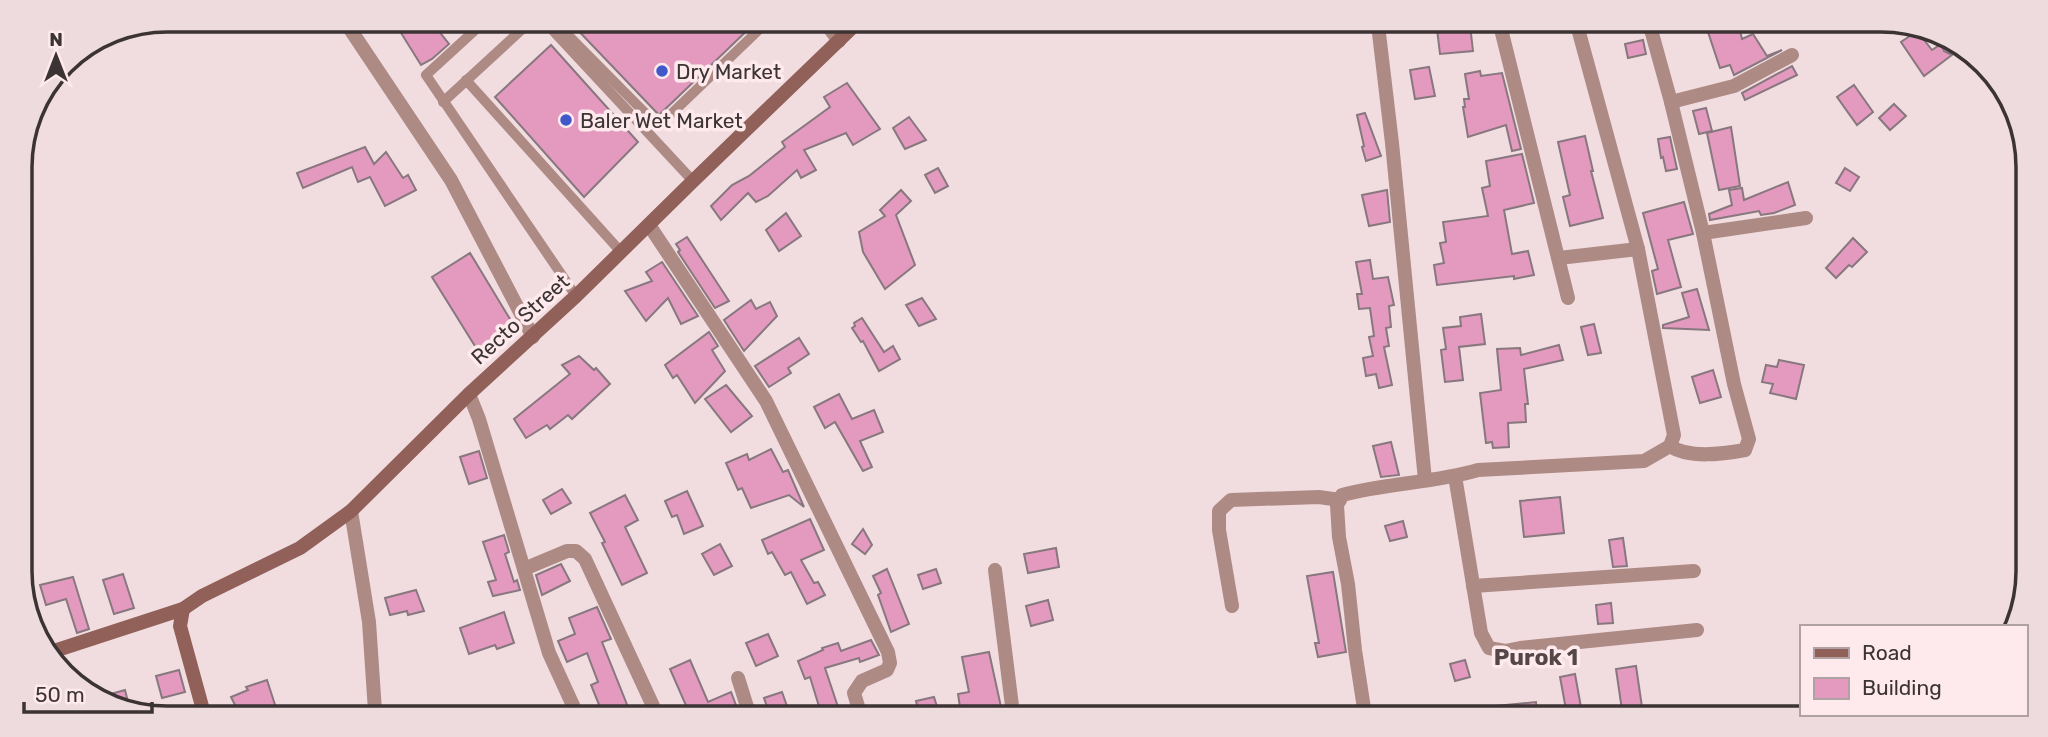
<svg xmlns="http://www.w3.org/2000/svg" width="2048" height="737" viewBox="0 0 2048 737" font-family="Rubik,sans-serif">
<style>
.building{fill:#e49abe;stroke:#87777e;stroke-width:2}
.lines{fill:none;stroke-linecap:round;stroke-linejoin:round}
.lane{stroke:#ae8a85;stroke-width:10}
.street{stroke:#ae8a85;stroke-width:14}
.secondary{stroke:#916058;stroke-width:14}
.poi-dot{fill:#4158cb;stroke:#feeaed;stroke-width:2.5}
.labels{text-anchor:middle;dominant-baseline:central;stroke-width:7;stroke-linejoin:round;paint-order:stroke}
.poi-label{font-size:21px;fill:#3b3334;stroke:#feeaed;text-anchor:start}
.street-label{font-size:21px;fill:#3b3334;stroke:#feeaed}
.neighbourhood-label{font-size:23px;font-weight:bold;fill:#554648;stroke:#feeaed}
.rim{fill:none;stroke:#3b3334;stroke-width:3.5}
</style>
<rect width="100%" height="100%" fill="#f1dde0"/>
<g class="building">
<polygon points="393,20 430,20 449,44 432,59 421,65"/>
<polygon points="569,21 756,22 659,115"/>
<polygon points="1470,25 1473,51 1440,54 1437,29"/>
<polygon points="1706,26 1739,26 1742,39 1753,34 1767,56 1782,50 1734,75 1730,65 1720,68"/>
<polygon points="1917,31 1932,50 1941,44 1944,51 1952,55 1924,76 1901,42"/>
<polygon points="1643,40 1646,54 1628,58 1625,44"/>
<polygon points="551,45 638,142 584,197 495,97"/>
<polygon points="1792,66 1797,75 1745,100 1742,93"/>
<polygon points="1429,67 1435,96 1415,99 1410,70"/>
<polygon points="1480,71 1481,76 1502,73 1521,149 1512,151 1506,125 1468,137 1463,107 1465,107 1464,99 1469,99 1465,74"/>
<polygon points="847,83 880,129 853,145 846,133 804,150 816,170 801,178 797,170 768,196 756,202 748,193 721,220 711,206 732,185 749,176 785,147 782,142 830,107 824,97"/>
<polygon points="1854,85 1873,112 1857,125 1837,97"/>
<polygon points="1894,104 1906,116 1890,130 1879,118"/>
<polygon points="1706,108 1712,131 1699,134 1693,111"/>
<polygon points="1365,113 1381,156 1366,161 1362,147 1364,146 1357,115"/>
<polygon points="909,117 926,140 905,149 893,128"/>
<polygon points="1731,127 1740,186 1719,190 1707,133"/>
<polygon points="1585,136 1593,171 1591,171 1603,218 1570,226 1563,197 1570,195 1558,142"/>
<polygon points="1670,137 1677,169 1666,171 1663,157 1661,158 1658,139"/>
<polygon points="365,147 374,164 386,152 403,178 408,175 416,190 385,206 370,177 358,182 352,167 303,188 297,173"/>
<polygon points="1522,154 1534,203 1504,210 1512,254 1528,251 1534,275 1514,279 1514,276 1437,285 1434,265 1444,263 1440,243 1446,242 1443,222 1488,216 1482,188 1490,186 1486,161"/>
<polygon points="938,168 948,186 935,193 925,175"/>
<polygon points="1845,168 1859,177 1850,191 1836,183"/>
<polygon points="1788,182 1795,205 1774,213 1761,215 1759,211 1710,220 1709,214 1732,205 1729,190 1742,188 1744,200"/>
<polygon points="901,190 911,201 896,215 915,265 885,289 863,252 859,232 885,216 880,210"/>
<polygon points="1387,190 1390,222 1369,226 1362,195"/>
<polygon points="1684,202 1693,234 1668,240 1681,287 1657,294 1652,271 1658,269 1643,213"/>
<polygon points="786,213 801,236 779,251 766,230"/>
<polygon points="687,237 729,301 715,308 678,252 680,250 676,244"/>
<polygon points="1853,238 1867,252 1852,267 1849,265 1836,278 1826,268"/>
<polygon points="470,253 516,329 483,359 432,277"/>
<polygon points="1370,260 1373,279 1388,277 1394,305 1389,306 1391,327 1386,328 1389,346 1384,347 1392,385 1379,388 1376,374 1366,376 1363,358 1373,356 1369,337 1374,336 1370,308 1359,309 1357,294 1362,294 1356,262"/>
<polygon points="662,262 698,316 681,324 668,298 646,321 625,291 652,281 646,272"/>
<polygon points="1697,289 1709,330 1663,328 1663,325 1689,317 1682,293"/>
<polygon points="922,298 936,319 919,326 906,305"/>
<polygon points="751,300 756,309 770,302 777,316 744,351 724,320"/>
<polygon points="1481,314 1485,344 1459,347 1463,380 1445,382 1441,350 1446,349 1443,328 1461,326 1460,317"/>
<polygon points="862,318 884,352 893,346 900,359 879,371 863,341 861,342 852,328 855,326 854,323"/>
<polygon points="1594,324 1601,353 1588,355 1581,327"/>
<polygon points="709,332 718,346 712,350 725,371 695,403 677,375 673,378 665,365"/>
<polygon points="799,338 809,354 788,368 791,373 769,387 755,366"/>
<polygon points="1559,345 1563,360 1524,369 1528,404 1525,404 1526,422 1508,423 1509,447 1493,448 1492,442 1486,443 1480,393 1501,390 1497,349 1520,348 1521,355"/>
<polygon points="579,356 594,370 596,368 610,384 572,419 568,415 550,429 547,425 526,438 514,419 570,374 562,365"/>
<polygon points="1779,360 1804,365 1796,399 1770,393 1773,384 1762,382 1766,365 1777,367"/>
<polygon points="1713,370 1721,397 1700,403 1692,377"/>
<polygon points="726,385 752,416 731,432 705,399"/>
<polygon points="839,394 852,419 874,410 883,432 860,441 872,467 863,471 835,422 825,428 814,407"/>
<polygon points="1391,442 1399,475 1381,477 1373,446"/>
<polygon points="771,449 783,472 788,470 804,507 789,495 751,508 742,488 738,490 726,463 747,454 749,460"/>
<polygon points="479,451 487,478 469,484 460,457"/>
<polygon points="562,489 571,503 551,514 543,500"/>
<polygon points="687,491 703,526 684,534 677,515 672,517 665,501"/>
<polygon points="625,495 638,520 625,527 647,573 622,585 602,543 605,542 590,513"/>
<polygon points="1560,497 1564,533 1524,537 1520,501"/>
<polygon points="810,519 824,550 801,560 814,583 818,582 825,595 807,604 791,572 785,575 772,552 768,554 762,540"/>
<polygon points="1403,521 1407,537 1390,541 1385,526"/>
<polygon points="863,529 872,545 865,554 852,544"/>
<polygon points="504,535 509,552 505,554 514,582 517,580 520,590 493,596 488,582 496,580 483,542"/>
<polygon points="1623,538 1627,566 1613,567 1609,540"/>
<polygon points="720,544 732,566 714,575 702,554"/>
<polygon points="1056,548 1059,567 1028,573 1024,554"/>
<polygon points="561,564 570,581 542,595 536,575"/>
<polygon points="887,569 909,624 891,632 878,595 881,593 873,576"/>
<polygon points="936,569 941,583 923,589 918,575"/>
<polygon points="1333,572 1346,652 1318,657 1315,643 1319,643 1307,576"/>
<polygon points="123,574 134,608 114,614 103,580"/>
<polygon points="73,577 89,629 77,633 66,599 46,605 40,585"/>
<polygon points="416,590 424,611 408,615 407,611 390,615 385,598"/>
<polygon points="1048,600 1053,620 1031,626 1026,606"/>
<polygon points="1611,603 1613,623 1598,624 1596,605"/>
<polygon points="597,607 611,639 602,642 630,712 602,712 591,685 598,682 587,653 567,662 558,641 575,634 569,618"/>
<polygon points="504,612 514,643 497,649 495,645 469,654 460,628"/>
<polygon points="768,634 778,656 756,666 746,643"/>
<polygon points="871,640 879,655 860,662 859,658 825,668 840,713 821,713 810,677 805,679 798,661 823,650 822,648 838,643 841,651"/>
<polygon points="989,652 1001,707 977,712 977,714 961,714 958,694 969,692 962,657"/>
<polygon points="690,660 708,702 731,692 739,713 683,712 688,710 670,669"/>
<polygon points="1465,660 1470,677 1455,681 1450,664"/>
<polygon points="1636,666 1642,707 1622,710 1616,669"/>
<polygon points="179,670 185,692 162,698 156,676"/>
<polygon points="1575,674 1582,713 1567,715 1560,677"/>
<polygon points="267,680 277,711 238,711 231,697 248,690 246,687"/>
<polygon points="125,690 130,710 119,710 100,697"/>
<polygon points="782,692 788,709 769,713 764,698"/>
<polygon points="934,697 939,713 919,713 916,701"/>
<polygon points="1536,702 1537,716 1496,716 1496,706"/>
</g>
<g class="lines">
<g class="lane">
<polyline points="485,21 426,75 576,296"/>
<polyline points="544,21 693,181"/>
<polyline points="562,21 559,25 563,30 655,123 662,123 668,117 767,22"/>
<polyline points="466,80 622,253"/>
<polyline points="443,102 531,21"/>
</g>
<g class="street">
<polyline points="344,20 451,180 533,337"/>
<polyline points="825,22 839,41"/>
<polyline points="1378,25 1392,143 1425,480"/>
<polyline points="1500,25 1568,298"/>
<path d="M1650,26L1671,102L1703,233L1734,384L1749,439L1745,450C1723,454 1689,459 1670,446"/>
<polyline points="1950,41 1951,44"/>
<polyline points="1671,102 1734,86 1792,55"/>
<polyline points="649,225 766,401 888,652 890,663 887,670 862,681 854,693 860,713"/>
<polyline points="1703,233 1806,218"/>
<polyline points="1559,258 1638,249"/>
<polyline points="469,394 479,419 549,653 576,712"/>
<polyline points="1455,476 1481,633 1489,648 1505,651 1520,648 1697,630"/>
<polyline points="351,511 369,622 375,711"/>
<polyline points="524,569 567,551 576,551 585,559 653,706"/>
<polyline points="995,570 1013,714"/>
<polyline points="22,584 39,634"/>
<polyline points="1473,586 1694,571"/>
<polyline points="1232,606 1219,530 1219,511 1231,500 1319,497 1340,500"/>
<polyline points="738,678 749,713"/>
<path d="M1365,715L1355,650L1348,584L1339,537L1337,505L1342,495C1387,483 1434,483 1478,470L1644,461L1670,446L1674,435L1638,249L1577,25"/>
</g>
<g class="secondary">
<polyline points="183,609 180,626 203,710"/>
<polyline points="48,653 183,609 202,596 300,548 351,511 469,394 576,296 693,181 858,22"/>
</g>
</g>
<g class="poi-dot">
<circle cx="662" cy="71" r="7"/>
<circle cx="566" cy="120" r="7"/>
</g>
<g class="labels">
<g class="poi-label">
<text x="676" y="71">Dry Market</text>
<text x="580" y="120">Baler Wet Market</text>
</g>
<g class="street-label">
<text transform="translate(520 319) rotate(-42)">Recto Street</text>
</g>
<g class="neighbourhood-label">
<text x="1536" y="657">Purok 1</text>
</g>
</g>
<path d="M0 0H2048V737H0ZM167 32H1881A135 135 0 0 1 2016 167V571A135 135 0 0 1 1881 706H167A135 135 0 0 1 32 571V167A135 135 0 0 1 167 32Z" fill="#eedbde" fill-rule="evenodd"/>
<path class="rim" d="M167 32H1881A135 135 0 0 1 2016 167V571A135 135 0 0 1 1881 706H167A135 135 0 0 1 32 571V167A135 135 0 0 1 167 32Z"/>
<rect x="1800" y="625" width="228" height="91" fill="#feeaed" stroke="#b0a1a3" stroke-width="2"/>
<rect x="1814" y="648" width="35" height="10" fill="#916058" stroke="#b0a1a3" stroke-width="2"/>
<text x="1862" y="660" font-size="21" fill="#3b3334">Road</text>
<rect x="1814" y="678" width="35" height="21" fill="#e49abe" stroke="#b0a1a3" stroke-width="2"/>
<text x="1862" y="695" font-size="21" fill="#3b3334">Building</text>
<g transform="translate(56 56)" stroke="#feeaed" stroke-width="5" paint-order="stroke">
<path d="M0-5L12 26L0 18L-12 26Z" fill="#3b3334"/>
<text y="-10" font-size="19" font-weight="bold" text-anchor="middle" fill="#3b3334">N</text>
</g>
<path d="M24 702v10h128v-10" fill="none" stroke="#3b3334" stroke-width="3.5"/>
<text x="35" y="702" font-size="21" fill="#3b3334" stroke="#feeaed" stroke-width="5" paint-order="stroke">50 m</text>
</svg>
